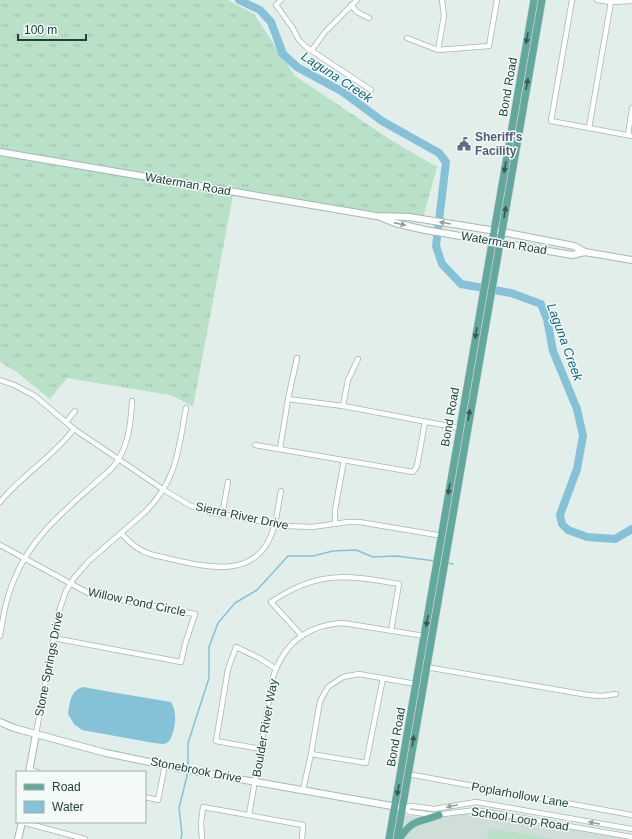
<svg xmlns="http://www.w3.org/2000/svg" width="632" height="839" viewBox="0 0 632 839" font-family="Helvetica,sans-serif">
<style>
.built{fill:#d0ded9}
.grass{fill:url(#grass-tufts)}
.pitch{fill:#b9e1c8}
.water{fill:#85c2d8}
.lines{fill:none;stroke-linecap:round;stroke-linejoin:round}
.stream{stroke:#85c2d8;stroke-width:1.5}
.river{stroke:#85c2d8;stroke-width:8}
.street-casing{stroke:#a4b7b2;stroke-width:6}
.secondary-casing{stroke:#9fbbb4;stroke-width:8}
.primary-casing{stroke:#c1cac8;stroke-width:8}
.street{stroke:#fff;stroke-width:4.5}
.secondary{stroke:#fff;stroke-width:6}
.primary{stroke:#63a89d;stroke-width:7}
.oneway{fill:#315b54}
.oneway2{fill:#90a09e}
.labels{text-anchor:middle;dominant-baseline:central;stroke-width:3;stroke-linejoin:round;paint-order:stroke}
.street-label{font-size:12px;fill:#20413c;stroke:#f3faf7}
.service-label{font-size:12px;font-weight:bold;fill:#4e5e75;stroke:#f3faf7;text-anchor:start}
.water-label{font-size:13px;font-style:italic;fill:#146583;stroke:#f3faf7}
</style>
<defs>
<pattern id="grass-tufts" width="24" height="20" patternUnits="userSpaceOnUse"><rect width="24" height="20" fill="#b9e1c8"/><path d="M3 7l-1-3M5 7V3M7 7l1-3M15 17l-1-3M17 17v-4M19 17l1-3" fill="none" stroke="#9fc2ad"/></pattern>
</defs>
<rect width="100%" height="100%" fill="#e2eeea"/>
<polygon class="built" points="469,811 630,839 398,839 402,815 431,818"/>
<polygon class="grass" points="0,0 228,0 254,14 295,76 391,140 437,167 423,218 360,213 233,195 193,407 189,404 170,395 67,378 50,399 18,373 0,362"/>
<polygon class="pitch" points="489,828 555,839 487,839"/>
<path class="water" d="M83,687L105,691L171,702C173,706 175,710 175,715C176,722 173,739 167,743C163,745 158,743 154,743L82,730L74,724L68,714C70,702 70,691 83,687Z"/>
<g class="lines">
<g class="stream">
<polyline points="447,563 453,564"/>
<polyline points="188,768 188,743 209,678 209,647 218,623 235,603 257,590 288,556 313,556 333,551 356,550 373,557 396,556 435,561"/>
<polyline points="181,839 182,834 179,808 188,772"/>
</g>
<polyline class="river" points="239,0 260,10 271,22 283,54 297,67 343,92 382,121 439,153 446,162 436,246 442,264 461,284 511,293 541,304 547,319 553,351 577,409 583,436 577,469 560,515 562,524 568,530 587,537 615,539 632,529"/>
<g class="street-casing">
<g id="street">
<polyline points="281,0 276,5 292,27 299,40 306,47 371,90"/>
<polyline points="572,0 551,121 632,136"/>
<polyline points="597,0 611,2 632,1"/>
<polyline points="351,5 357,12 369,18"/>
<polyline points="407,38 438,50 489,46 497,0"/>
<polyline points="312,50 325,32 357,0"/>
<polyline points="438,50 444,16 442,0"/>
<polyline points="589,128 611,2"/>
<polyline points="628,135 632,108"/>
<polyline points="0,380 14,385 35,396 74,429 164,490 191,506 209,512 288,526 312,527 348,522 359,522 443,536"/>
<polyline points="288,399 343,406 459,428"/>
<polyline points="343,406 348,380 358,359"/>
<polyline points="66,422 75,411"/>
<polyline points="255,445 413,472 417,466 425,422"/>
<polyline points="280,449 288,399 297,358"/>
<path d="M0,502C22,475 53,457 74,429"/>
<polyline points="222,515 228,482"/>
<polyline points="335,524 335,510 344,460"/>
<path d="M121,533C130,544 139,551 153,555C193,563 253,586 272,533C277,520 278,505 281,491"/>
<polyline points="0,545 90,594 195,614 185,644 181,662 53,638"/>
<path d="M0,636C3,617 6,598 14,580C32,533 75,502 111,469C128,452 131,423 132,401"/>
<path d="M302,636L271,602C318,570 347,575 399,584L391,631"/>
<polyline points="426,667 588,695 602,696 616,694"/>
<path d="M36,734L58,614L66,591L74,578L89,561L144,513C177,481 178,451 186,408"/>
<polyline points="261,749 216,741 228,669 236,647 259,658 276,669"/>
<polyline points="311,754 366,763 383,678"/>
<polyline points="30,770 37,772"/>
<polyline points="408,774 632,815"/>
<polyline points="303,790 311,754 320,701 328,687 343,677 359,674 416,684"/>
<polyline points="145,797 158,800 165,765"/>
<polyline points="403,808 410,812 435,815 476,810 632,837"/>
<polyline points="403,808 411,806 434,809 476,802 632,829"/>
<path d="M249,815L273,677C284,643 308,625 343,623L424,636"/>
<polyline points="22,822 85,839"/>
<polyline points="202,839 201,823 203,807 303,825 302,839"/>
</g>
</g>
<g class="secondary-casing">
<g id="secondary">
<polyline points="0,152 376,216 409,217 502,232 574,246 585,252"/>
<polyline points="380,217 395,223 425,230 572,255 585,252 632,260"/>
<polyline points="0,722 14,728 106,753 183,769 403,808"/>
<polyline points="29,772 36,734"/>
<polyline points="18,839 22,822"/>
</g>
</g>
<g class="primary-casing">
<g id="primary">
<polyline points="389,839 534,0"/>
<polyline points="397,839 542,0"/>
<path d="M399,839C414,818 418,823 439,815"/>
</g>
</g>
<use href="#street" class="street"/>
<use href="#secondary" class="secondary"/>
<use href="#primary" class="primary"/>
</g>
<defs><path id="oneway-solid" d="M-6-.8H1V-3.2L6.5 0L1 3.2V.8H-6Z"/></defs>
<g class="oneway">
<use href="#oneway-solid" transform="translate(527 38) rotate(100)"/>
<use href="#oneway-solid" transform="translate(527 84) rotate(-80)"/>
<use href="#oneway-solid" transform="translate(505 167) rotate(100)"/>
<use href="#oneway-solid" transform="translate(505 212) rotate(-80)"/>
<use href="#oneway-solid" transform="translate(476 333) rotate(100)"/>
<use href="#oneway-solid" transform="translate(469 415) rotate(-80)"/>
<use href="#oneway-solid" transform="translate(449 489) rotate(99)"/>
<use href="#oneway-solid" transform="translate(427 621) rotate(100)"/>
<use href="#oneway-solid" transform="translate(413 741) rotate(-81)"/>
<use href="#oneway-solid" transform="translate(398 790) rotate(100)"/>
</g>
<g class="oneway2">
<use href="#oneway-solid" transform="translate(445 223) rotate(-170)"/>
<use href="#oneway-solid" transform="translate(400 224) rotate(13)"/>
<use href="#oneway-solid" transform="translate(452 806) rotate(168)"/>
<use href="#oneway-solid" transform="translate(594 823) rotate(-170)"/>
</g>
<defs>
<g id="civic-bare" transform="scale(1.08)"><path d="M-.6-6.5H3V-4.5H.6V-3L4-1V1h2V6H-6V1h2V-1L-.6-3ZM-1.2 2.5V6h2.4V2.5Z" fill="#5c6f8a" stroke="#f3faf7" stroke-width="2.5" paint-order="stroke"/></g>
</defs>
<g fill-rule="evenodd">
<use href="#civic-bare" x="464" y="144"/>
</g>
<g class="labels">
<g class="street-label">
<text transform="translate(508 87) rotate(-80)">Bond Road</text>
<text transform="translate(188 184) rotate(10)">Waterman Road</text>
<text transform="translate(504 243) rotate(10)">Waterman Road</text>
<text transform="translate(450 417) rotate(-80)">Bond Road</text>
<text transform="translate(242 516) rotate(12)">Sierra River Drive</text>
<text transform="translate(137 602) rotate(12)">Willow Pond Circle</text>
<text transform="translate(49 664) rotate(-79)">Stone Springs Drive</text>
<text transform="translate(265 728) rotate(-80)">Boulder River Way</text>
<text transform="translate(396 737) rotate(-80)">Bond Road</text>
<text transform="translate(196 770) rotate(11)">Stonebrook Drive</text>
<text transform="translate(520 795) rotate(10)">Poplarhollow Lane</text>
<text transform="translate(520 819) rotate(9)">School Loop Road</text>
</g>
<g class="service-label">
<text x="475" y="137">Sheriff's<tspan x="475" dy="14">Facility</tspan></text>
</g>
<g class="water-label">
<text transform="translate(337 77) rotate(33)">Laguna Creek</text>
<text transform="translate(565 342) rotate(70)">Laguna Creek</text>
</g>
</g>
<rect x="16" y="771" width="130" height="52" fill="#f3faf7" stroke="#9fb0ac"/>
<rect x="24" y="784" width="20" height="6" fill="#63a89d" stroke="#9fb0ac"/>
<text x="52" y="791" font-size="12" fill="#20413c">Road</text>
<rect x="24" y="801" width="20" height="12" fill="#85c2d8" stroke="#9fb0ac"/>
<text x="52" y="811" font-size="12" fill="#20413c">Water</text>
<path d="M18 34v6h68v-6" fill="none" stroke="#20413c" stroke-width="2"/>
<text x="24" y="34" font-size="12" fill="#20413c" stroke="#f3faf7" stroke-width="3" paint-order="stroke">100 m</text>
</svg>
